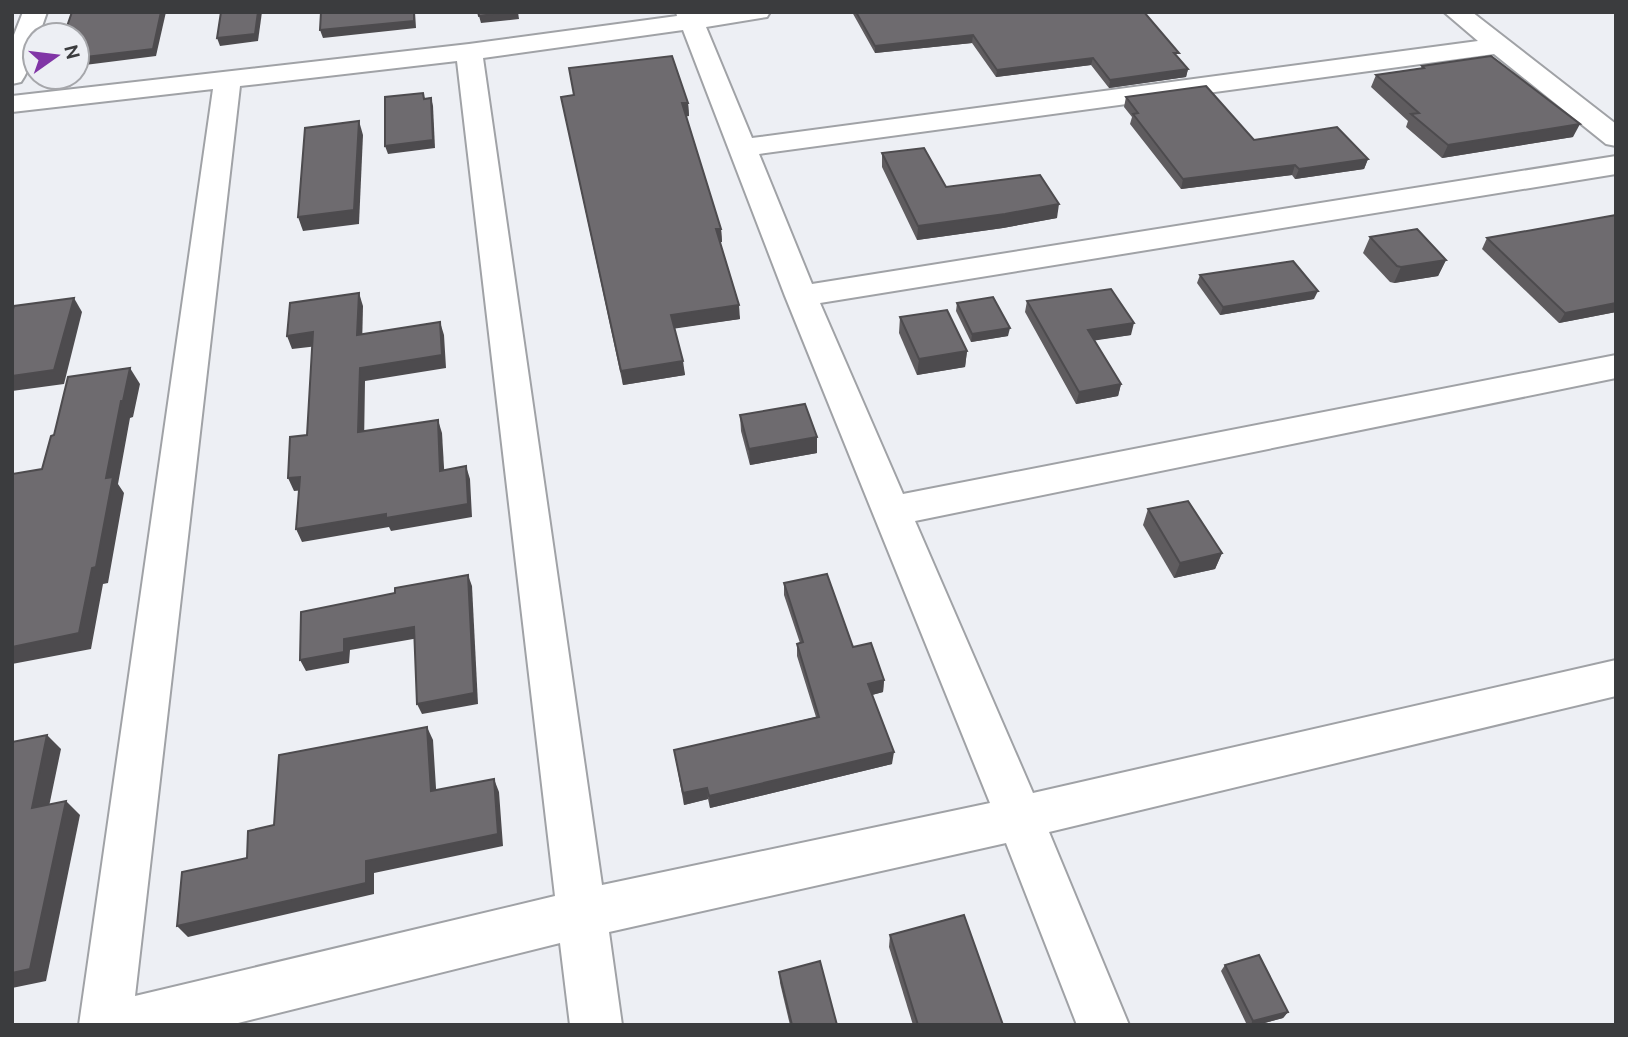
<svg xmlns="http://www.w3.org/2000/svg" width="1628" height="1037" viewBox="0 0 1628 1037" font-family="Ubuntu,sans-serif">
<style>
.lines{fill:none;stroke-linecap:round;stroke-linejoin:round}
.street-casing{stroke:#a0a2a6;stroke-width:4}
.street{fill:#fff;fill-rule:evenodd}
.wall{fill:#5f5c5f}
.shaded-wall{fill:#4d4b4e}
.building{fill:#6e6b6f;stroke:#4d4b4e;stroke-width:2}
</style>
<rect width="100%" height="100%" fill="#edeff4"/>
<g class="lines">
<g class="street-casing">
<g id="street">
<path d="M23,12H47L39,35H35C35,51 30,69 21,82L12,84V40Z"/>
<path d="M676,12H770L767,17L706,27L752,138L1478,41L1444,12H1472L1616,124V146L1606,144L1494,54L759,154L812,284L1616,156V174L820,303L903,494L1616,355V378L915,521L1033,793L1616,660V696L1049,832L1129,1025H1077L1006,843L609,932L622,1025H570L560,943L230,1025H79L213,89L12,112V96L469,44L677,16ZM683,30L785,296L990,803L602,885L483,58ZM457,61L555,896L135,996L240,86Z"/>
</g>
</g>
<use href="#street" class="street"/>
</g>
<g class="wall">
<polygon points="852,12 1144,12 1178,58 1188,69 1186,77 1109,88 1091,65 996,77 972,43 875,53"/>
<polygon points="1422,66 1573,137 1442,158 1406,127 1408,121 1371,87 1376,75 1421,68"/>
<polygon points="561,97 688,103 689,116 686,116 721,229 722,242 720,242 740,319 674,328 685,375 623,385"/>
<polygon points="1126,97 1254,140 1368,159 1364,169 1295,179 1292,175 1181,189 1130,124 1132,117 1124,107"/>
<polygon points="882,153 946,187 1057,218 1003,228 917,240 882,167"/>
<polygon points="1370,237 1446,260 1438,276 1394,283 1390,282 1363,253"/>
<polygon points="1487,238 1616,312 1559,323 1482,249"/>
<polygon points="1200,275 1314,299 1220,315 1197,283"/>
<polygon points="1027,301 1131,335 1094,340 1121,384 1118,396 1076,404 1025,312"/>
<polygon points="957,303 1008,336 971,342 956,311"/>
<polygon points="900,317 967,351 965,367 917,375 899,333"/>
<polygon points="740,415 817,453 750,465 741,431"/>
<polygon points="1148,509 1222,553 1215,569 1174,578 1143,525"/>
<polygon points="784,583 853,647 884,680 883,692 872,695 892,764 710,808 708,799 684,805 674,750 816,717 797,656 797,644 800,643 784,595"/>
<polygon points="890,935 1003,1025 913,1025 889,947"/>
<polygon points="1225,965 1288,1012 1283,1018 1257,1025 1247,1025 1221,971"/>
<polygon points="779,972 837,1025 790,1025 780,983"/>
</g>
<g class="shaded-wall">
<polygon points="161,12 166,12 156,56 77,66 77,58"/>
<polygon points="258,12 262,12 258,41 220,46 217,38"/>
<polygon points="414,12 415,12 416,28 323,38 320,30"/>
<polygon points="508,12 518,12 519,19 481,23 479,16"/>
<polygon points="973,35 972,43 875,53 875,46"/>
<polygon points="1093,58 1091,65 996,77 997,70"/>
<polygon points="1188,69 1186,77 1109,88 1110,80"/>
<polygon points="431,98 433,106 435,148 388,154 385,146"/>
<polygon points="682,103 688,103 689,116 683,117"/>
<polygon points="359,121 363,135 359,224 303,231 298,217"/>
<polygon points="1580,124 1573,137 1442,158 1448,145"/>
<polygon points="1368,159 1364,169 1295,179 1299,169"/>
<polygon points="1295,165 1292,175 1181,189 1183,179"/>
<polygon points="1059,204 1057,218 1003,228 917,240 918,226"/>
<polygon points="716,229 721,229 722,242 717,243"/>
<polygon points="1446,260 1438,276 1394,283 1401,267"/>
<polygon points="1318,291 1314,299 1220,315 1223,307"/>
<polygon points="359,293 363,306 362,348 357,335"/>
<polygon points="74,298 82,312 64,384 12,391 12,376"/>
<polygon points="1616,303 1616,312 1559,323 1565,313"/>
<polygon points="739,305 740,319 672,329 671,315"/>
<polygon points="440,322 444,335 446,368 365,381 364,445 358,432 360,368"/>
<polygon points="1134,323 1131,335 1085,342 1088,330"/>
<polygon points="1010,328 1008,336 971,342 972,334"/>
<polygon points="313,332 318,346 292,349 287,336"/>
<polygon points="967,351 965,367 917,375 919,359"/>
<polygon points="683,361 685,375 623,385 621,371"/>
<polygon points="130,368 140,384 133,417 130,418 118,484 124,493 108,583 103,584 91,649 12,664 12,647 106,478 121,401"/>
<polygon points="1121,384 1118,396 1076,404 1079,392"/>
<polygon points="438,420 442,433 445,484 440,471"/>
<polygon points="817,437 817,453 750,465 749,449"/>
<polygon points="466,466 470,479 472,517 391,531 389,527 302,542 296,529"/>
<polygon points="300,477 306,490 294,491 288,478"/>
<polygon points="1222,553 1215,569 1174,578 1180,563"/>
<polygon points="468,575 472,586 478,704 422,714 417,704"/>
<polygon points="414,627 419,638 350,650 349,663 306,671 300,660 344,639"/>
<polygon points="884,680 883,692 868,696 868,684"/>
<polygon points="427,727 433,740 437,804 431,791"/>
<polygon points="47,735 61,749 46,821 32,808"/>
<polygon points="894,752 892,764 710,808 709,796"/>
<polygon points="494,779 499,792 503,846 374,873 374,894 188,937 177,926 366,861"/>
<polygon points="707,788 708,799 684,805 683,793"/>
<polygon points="66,801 80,815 46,981 12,988 12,973"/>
<polygon points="1288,1012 1283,1018 1257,1025 1250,1025 1253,1021"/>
</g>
<g class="building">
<polygon points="72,12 161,12 153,49 77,58 77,35 64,35"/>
<polygon points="221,12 258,12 255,34 217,38"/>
<polygon points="321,12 414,12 414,21 320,30"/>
<polygon points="478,12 508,12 479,16"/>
<polygon points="856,12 1144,12 1179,53 1174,53 1188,69 1110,80 1093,58 997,70 973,35 875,46"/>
<polygon points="672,56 688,103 682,103 721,229 716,229 739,305 671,315 683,361 621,371 561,97 574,95 569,68"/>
<polygon points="1491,56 1580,124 1448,145 1411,114 1419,113 1376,75 1424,68 1422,66"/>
<polygon points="1206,86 1254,140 1337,127 1368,159 1299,169 1295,165 1183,179 1133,114 1138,113 1126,97"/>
<polygon points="423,93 424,99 431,98 433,140 385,146 385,97"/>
<polygon points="359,121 354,210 298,217 305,128"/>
<polygon points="924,148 946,187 1040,175 1059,204 1005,214 918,226 882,153"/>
<polygon points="1616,215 1616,303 1565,313 1487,238"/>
<polygon points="1417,229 1446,260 1401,267 1397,266 1370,237"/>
<polygon points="1293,261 1318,291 1223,307 1200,275"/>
<polygon points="1111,289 1134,323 1088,330 1121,384 1079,392 1027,301"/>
<polygon points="359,293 357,335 440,322 442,355 360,368 358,432 438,420 440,471 466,466 468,504 386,518 386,514 296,529 300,477 288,478 290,437 307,435 313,332 287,336 290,303"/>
<polygon points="993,297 1010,328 972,334 957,303"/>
<polygon points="74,298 54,370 12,376 12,312 14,306"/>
<polygon points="947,310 967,351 919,359 900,317"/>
<polygon points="130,368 123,401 121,401 106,478 113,477 96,567 92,568 79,633 12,647 12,474 42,469 51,436 54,435 68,377"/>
<polygon points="805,404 817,437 749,449 740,415"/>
<polygon points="1188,501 1222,553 1180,563 1148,509"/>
<polygon points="827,574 853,647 871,643 884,680 868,684 894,752 709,796 707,788 683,793 674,750 819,717 797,644 803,642 784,583"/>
<polygon points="468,575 474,693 417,704 414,627 344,639 344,652 300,660 301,612 395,593 395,588"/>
<polygon points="427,727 431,791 494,779 498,834 366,861 366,883 177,926 182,872 247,858 248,831 274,825 279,755"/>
<polygon points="47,735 32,808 66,801 30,969 12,973 12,742"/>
<polygon points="964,915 1003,1025 918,1025 890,935"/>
<polygon points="1259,955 1288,1012 1253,1021 1225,965"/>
<polygon points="820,961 837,1025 792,1025 779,972"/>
</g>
<rect width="1628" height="1037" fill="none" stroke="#3b3c3e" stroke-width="28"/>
<g transform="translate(56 56) rotate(76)"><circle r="33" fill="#edeff4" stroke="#a6a7ab" stroke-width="2"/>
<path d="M0-5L12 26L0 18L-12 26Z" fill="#8135a6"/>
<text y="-10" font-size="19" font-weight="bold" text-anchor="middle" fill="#3b3c3e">N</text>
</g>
</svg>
